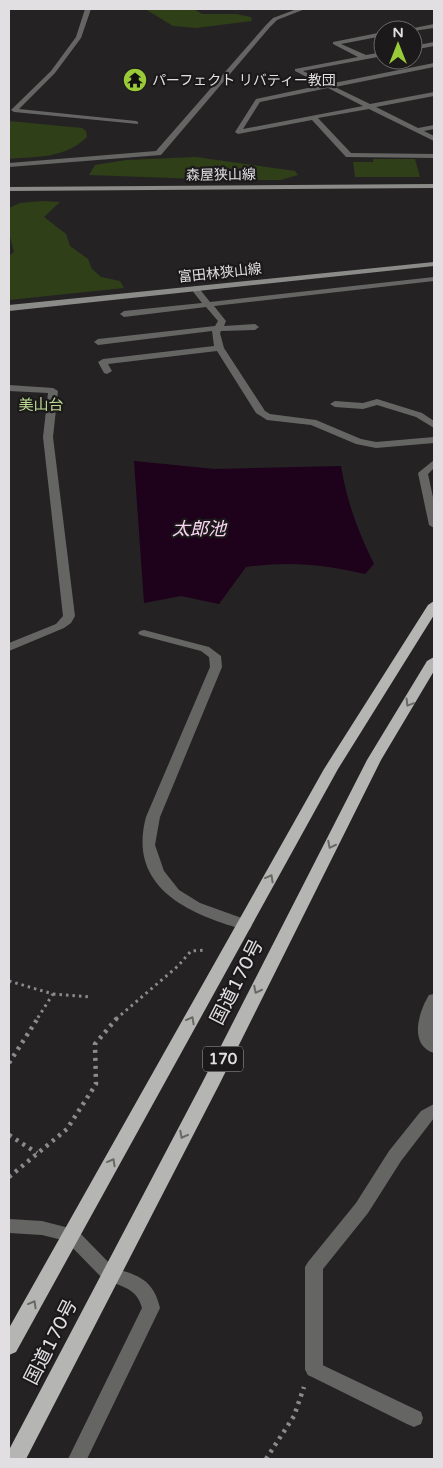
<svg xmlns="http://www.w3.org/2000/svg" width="443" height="1468" viewBox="0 0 443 1468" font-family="'Varela Round','Noto Sans JP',sans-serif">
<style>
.green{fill:#2f3f18}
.water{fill:#1e011b}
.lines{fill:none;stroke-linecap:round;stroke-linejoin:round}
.path-far1{stroke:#8c8a8c;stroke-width:3;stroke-dasharray:2.5 4;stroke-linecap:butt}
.path{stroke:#8c8a8c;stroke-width:4.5;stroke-dasharray:3 5;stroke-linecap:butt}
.service{fill:#656664;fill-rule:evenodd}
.minor{fill:#656664;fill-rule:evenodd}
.tertiary{fill:#656664;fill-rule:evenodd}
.secondary{fill:#8b8c89;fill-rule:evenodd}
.trunk{fill:#b5b6b3;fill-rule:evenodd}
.oneway{stroke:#686867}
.labels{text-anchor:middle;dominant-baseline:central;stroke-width:4.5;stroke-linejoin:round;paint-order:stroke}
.far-poi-label{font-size:14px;fill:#e1dfe1;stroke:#1c191b;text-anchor:start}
.far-street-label{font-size:14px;fill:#e1dfe1;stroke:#1c191b}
.far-neighbourhood-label{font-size:15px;fill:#bcdb93;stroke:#1c191b}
.shield{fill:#1c191b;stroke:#a6a4a6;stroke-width:1}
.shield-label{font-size:15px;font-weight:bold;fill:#e1dfe1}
.water-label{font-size:18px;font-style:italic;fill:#fad4f3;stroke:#1c191b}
.near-street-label{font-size:19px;fill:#e1dfe1;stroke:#1c191b}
</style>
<rect width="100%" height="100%" fill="#252224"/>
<g class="green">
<polygon points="145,9 194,9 202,14 236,14 251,17 252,21 196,28 173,26"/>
<path d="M9,121L82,128L86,131L87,137C64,159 38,156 9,159Z"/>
<polygon points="196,157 295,171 298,175 281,180 227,180 89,175 95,165 126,160"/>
<polygon points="373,159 415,159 420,177 355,177 353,162 373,162"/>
<polygon points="42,201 60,202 44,217 66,234 70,246 88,259 92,269 101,277 120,281 124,288 9,300 9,256 14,252 9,233 9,208 20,203"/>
</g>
<path class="water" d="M134,461L215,469L341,466C347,502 358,532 374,564L365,574C321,564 291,561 246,567L219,604L181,596L144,603Z"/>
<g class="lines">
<g class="path-far1">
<polyline points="9,981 53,994 37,1019"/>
<polyline points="53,994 91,997"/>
<polyline points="116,1019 178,966 191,951 206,950"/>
</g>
<g class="path">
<polyline points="9,1063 38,1018"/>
<polyline points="9,1135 37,1153"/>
<polyline points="9,1177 67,1129 96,1084 95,1044 117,1018"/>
<polyline points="266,1459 294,1416 304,1387"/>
</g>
<g class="service">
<polygon points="85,9 91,9 81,38 55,73 19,109 136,121 138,122 138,124 14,112 11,110 51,71 76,37"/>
<polygon points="297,9 305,9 277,20 270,27 161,155 9,167 9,163 156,151 266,25 273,18"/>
<polygon points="434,277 434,281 214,306 226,321 224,326 255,324 259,327 255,330 221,331 220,333 224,348 265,411 270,414 316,420 361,439 376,442 434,437 434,443 376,448 356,444 311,425 267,420 256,413 217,351 108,364 112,371 107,374 104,373 98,362 103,359 214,346 212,331 98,345 94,342 98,339 215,326 218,321 206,307 124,317 120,314 124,311 202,303 191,289 195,286 198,287 210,302"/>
<polygon points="9,385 53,388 58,391 53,437 75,616 71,623 64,628 9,651 9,643 56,624 63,616 43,437 48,393 9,391"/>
<polygon points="377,399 422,413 434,421 434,428 416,417 377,405 363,409 335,407 330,404 335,401 363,403"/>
<polygon points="314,1361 421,1412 423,1418 421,1424 414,1427 407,1424 308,1375 305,1369 308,1363"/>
</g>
<g class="minor">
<polygon points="434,24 434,28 413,31 404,30"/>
<path d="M383,32V36L341,44L366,55L383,52V56L303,71L329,84L434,63V67L335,87L370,104L434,92V96L376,107L418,128L434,125V129L424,131L434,136V141L369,109L318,118L351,153L434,154V158L346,157L312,120L238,134L235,132L256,99L322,85L295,71V69L358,57L333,44V42ZM328,88L363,106L243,129L260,102Z"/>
<polygon points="434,42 434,46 413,50 413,46"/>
<polygon points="434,460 434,468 428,474 434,502 434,528 429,525 418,473"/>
<path d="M144,630L209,647L221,656L222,667L160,817L155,845L164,871L179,890L200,903L250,921L252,925L250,929L245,930C189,914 127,888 146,817L210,667L209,657L201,651L140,635L138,633L140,631Z"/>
<polygon points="434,1104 434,1118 401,1161 368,1213 323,1269 323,1369 320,1375 314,1377 308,1375 305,1369 305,1267 308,1262 356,1203 389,1151 421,1111"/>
<path d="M110,1267C137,1275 153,1278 160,1308L87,1459H68L142,1308C137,1288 121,1286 104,1280L101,1275L104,1270Z"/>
</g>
<g class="tertiary">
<path d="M434,994V1053C408,1045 419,1011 429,995Z"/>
<polygon points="9,1219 42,1221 77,1230 116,1270 119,1275 116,1280 110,1283 104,1280 66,1241 42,1235 9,1233"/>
</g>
<g class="secondary">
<polygon points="434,184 434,188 9,191 9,187"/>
<polygon points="434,262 434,266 9,311 9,305"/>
</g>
<g class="trunk">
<polygon points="434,601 434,615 338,769 16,1352 9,1355 9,1328 324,769 428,605"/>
<polygon points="434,657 434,671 381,760 219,1085 26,1459 9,1459 9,1450 201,1085 367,760 427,661"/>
</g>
</g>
<defs><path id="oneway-chevron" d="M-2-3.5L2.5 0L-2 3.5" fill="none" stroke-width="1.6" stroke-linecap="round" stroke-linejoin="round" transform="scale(1.25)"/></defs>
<g class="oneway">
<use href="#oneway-chevron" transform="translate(409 703) rotate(121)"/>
<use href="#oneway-chevron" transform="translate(331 845) rotate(117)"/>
<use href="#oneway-chevron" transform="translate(270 878) rotate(-61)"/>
<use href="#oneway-chevron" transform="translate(257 990) rotate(117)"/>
<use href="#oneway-chevron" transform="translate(191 1020) rotate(-61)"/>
<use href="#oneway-chevron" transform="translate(183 1135) rotate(118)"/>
<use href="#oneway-chevron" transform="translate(112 1162) rotate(-61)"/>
<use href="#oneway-chevron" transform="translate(33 1304) rotate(-61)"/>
</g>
<defs>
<g id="temple-disc" transform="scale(1.25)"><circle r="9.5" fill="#98cb37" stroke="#1c191b"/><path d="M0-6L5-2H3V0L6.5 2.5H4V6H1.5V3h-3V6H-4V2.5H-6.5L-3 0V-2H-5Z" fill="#111"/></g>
</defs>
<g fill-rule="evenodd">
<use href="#temple-disc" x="135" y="80"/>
</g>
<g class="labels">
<g class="far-poi-label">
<text x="152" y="80">パーフェクト リバティー教団</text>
</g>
<g class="far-street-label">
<text transform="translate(221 175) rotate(-1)">森屋狭山線</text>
<text transform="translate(220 273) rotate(-6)">富田林狭山線</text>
</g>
<g class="far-neighbourhood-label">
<text x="41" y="405">美山台</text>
</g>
<rect class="shield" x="203" y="1046.5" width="40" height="25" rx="4"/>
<g class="shield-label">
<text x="223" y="1059">170</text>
</g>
<g class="water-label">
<text x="199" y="529">太郎池</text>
</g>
<g class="near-street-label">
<text transform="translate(237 982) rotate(-63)">国道170号</text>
<text transform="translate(51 1342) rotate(-63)">国道170号</text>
</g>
</g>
<rect width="443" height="1468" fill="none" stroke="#e1dfe1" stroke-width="20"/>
<g transform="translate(398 45)"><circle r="24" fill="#1c191b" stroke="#6b686a"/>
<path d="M0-4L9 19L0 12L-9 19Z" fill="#98cb37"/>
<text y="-8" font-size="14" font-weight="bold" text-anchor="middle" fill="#e1dfe1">N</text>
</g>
</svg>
